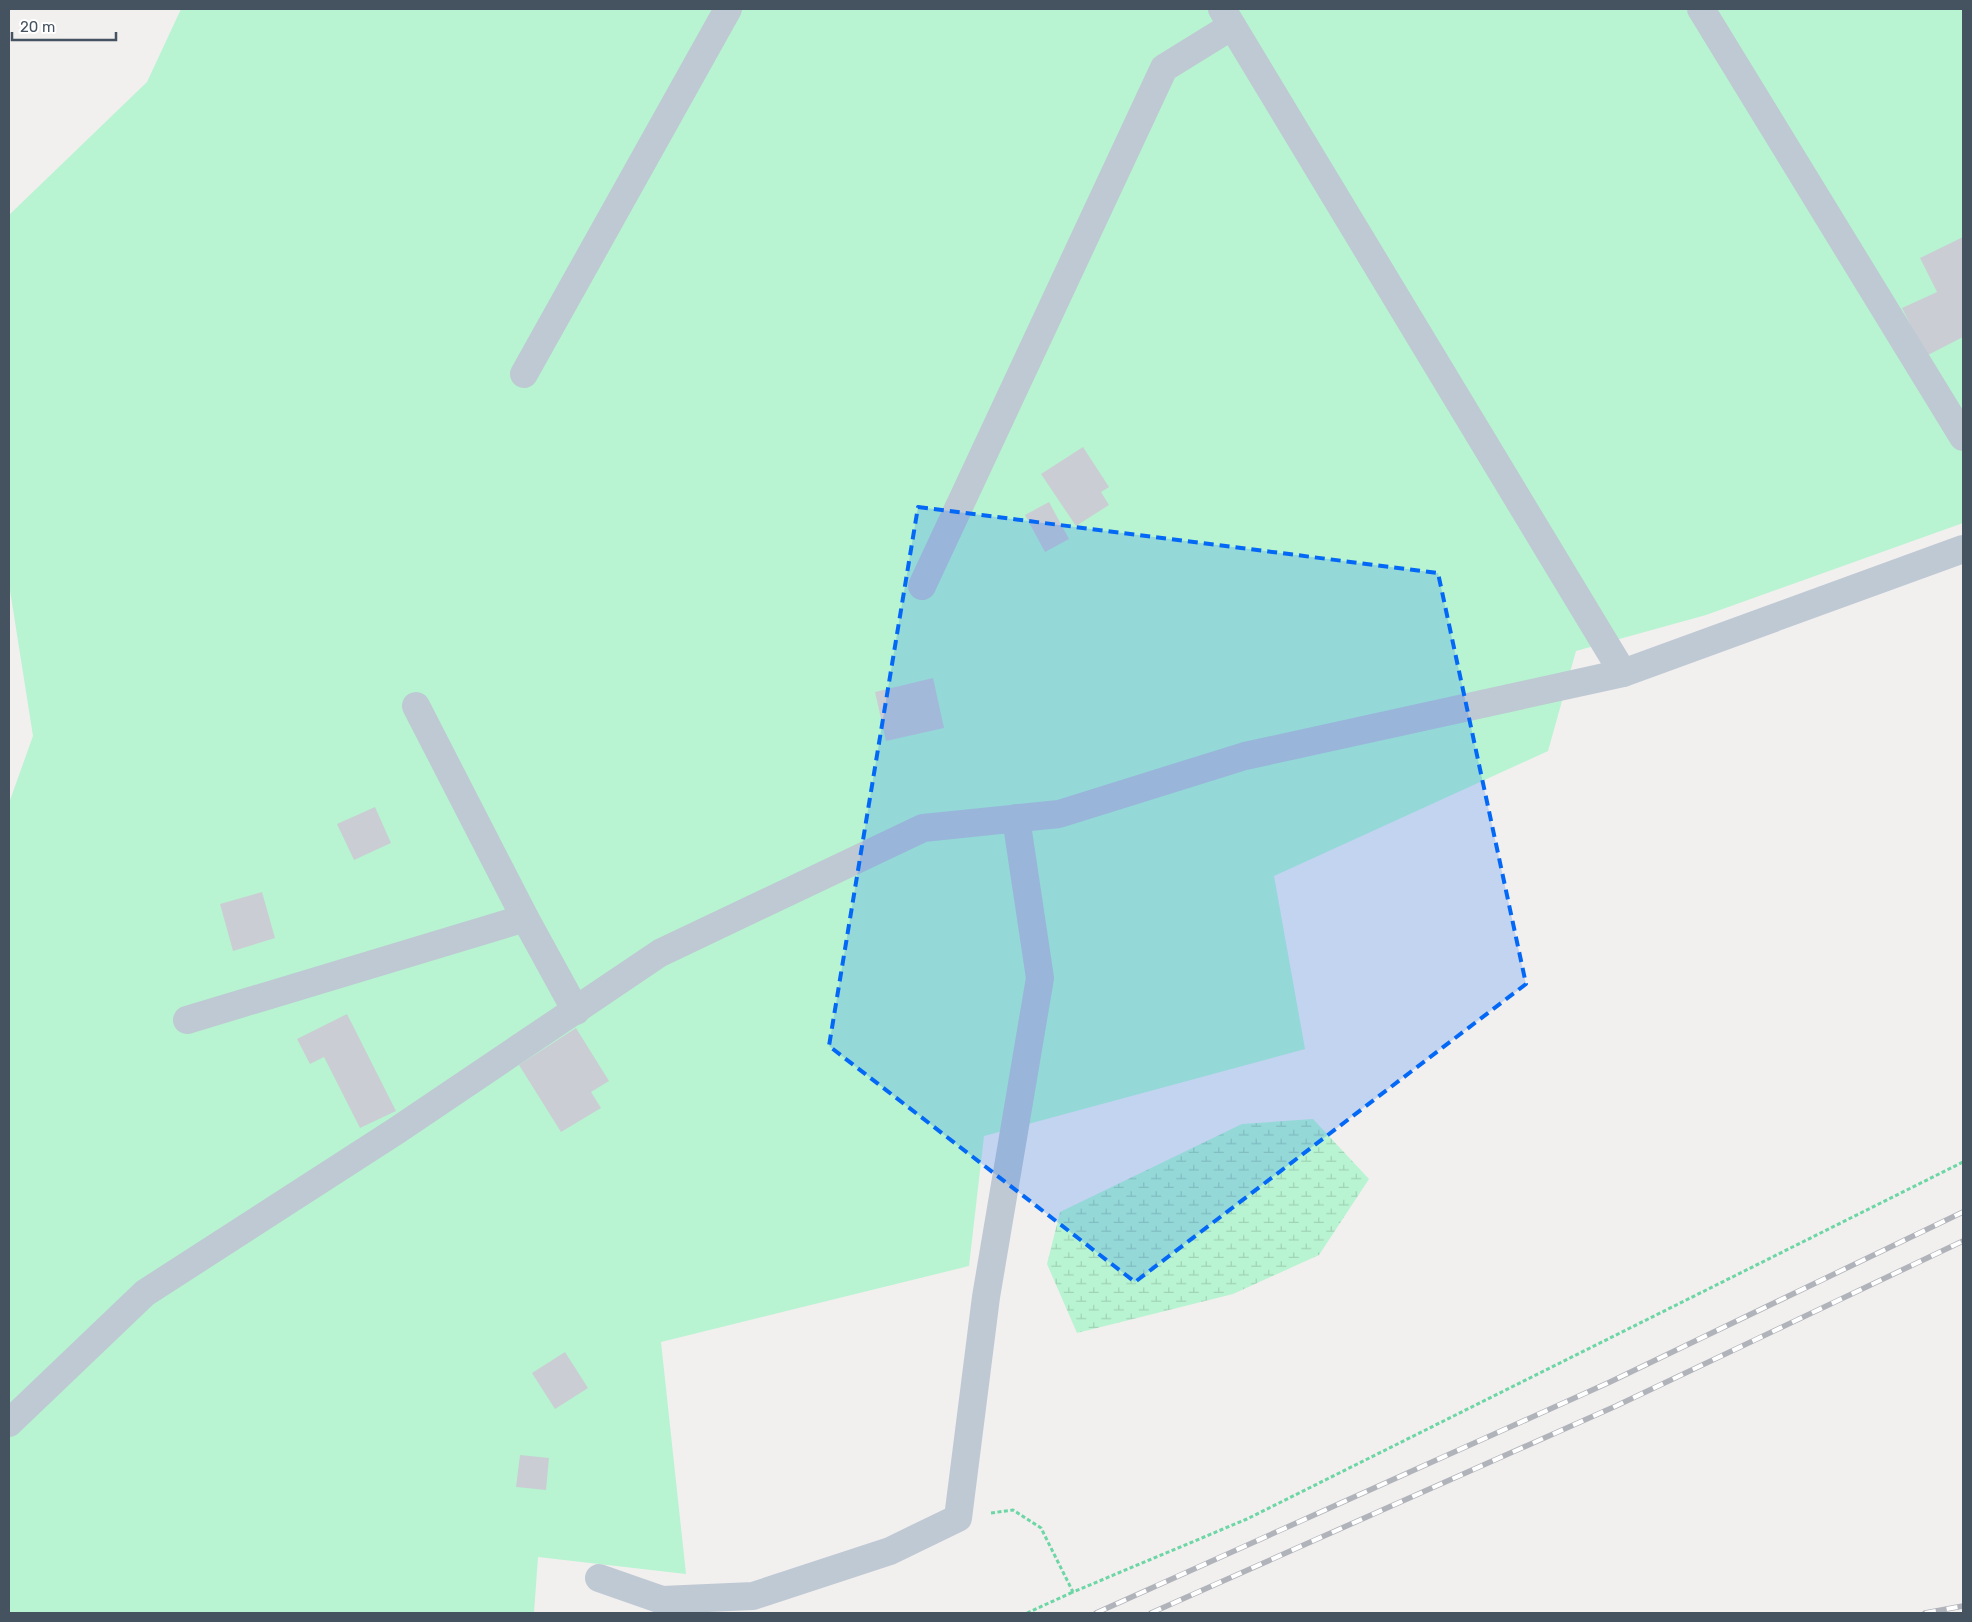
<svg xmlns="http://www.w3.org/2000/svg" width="1972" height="1622" viewBox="0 0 1972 1622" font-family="Rubik,sans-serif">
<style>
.green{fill:#b8f4d1}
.wetland{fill:url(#wetland-marsh)}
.building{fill:#caced4}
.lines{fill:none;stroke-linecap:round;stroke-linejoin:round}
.path{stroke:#6cd6a5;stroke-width:3;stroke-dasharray:4 2.5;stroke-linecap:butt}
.minor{stroke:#bec9d3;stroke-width:28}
.rail-casing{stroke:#b0b4ba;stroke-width:5.5}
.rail{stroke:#fff;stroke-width:4;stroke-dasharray:11;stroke-linecap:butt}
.marked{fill:#0468f7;fill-opacity:0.2;stroke:#0468f7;stroke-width:4;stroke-dasharray:10 6;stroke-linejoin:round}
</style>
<defs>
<pattern id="wetland-marsh" width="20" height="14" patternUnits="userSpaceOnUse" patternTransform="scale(1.25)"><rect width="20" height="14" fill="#b8f4d1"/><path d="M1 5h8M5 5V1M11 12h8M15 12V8" fill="none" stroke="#a0d3b6"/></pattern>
</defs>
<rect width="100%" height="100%" fill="#f2efef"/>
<polygon class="green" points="181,9 1963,9 1963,523 1706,615 1576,651 1548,751 1274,876 1305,1049 984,1136 969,1266 661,1342 686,1574 538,1557 534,1613 9,1613 9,803 33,736 9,584 9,215 147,82"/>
<polygon class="wetland" points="1313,1119 1369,1179 1319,1255 1233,1294 1077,1333 1047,1264 1060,1212 1242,1124"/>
<g class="building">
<polygon points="1963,237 1963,337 1926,356 1902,308 1937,292 1920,258"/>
<polygon points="1083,447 1109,487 1101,492 1109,505 1076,526 1041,474"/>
<polygon points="1049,502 1069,539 1045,552 1025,515"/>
<polygon points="933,678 944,728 886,741 875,692"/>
<polygon points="375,807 391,843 354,860 337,824"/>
<polygon points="262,892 275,938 233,951 220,904"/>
<polygon points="347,1014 396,1111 360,1128 324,1057 310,1064 297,1039"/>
<polygon points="576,1028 609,1081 591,1092 601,1108 561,1132 519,1065"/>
<polygon points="565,1352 588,1388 555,1409 532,1373"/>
<polygon points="520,1455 549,1458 546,1490 516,1487"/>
</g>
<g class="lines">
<g class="path">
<polyline points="991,1513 1013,1510 1041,1528 1073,1592 1247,1519 1963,1162"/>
<polyline points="1027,1613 1073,1592"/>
</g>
<g class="minor">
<polyline points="1222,9 1623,673"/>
<polyline points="1701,9 1963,437"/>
<polyline points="524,374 728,9"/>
<polyline points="922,586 1164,68 1232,26"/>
<polyline points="416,706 525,918"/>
<polyline points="187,1020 525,918 576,1011"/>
<polyline points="9,1423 145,1293 396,1131 660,953 923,828 1059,814 1245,756 1623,673 1963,549"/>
<polyline points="599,1578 662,1600 753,1596 890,1551 958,1518 986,1297 1040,978 1016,818"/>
</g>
<g class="rail-casing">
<g id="rail">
<polyline points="1096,1613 1610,1382 1963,1212"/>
<polyline points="1151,1613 1616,1406 1963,1241"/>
<polyline points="1925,1613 1963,1606"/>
</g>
</g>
<use href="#rail" class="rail"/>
</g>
<path class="marked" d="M918,507L1438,573L1526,984L1135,1282L829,1046Z"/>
<rect width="1972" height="1622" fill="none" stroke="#45525f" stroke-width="20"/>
<path d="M12 32v8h104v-8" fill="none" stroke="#45525f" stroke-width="2.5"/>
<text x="20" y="32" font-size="15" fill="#45525f" stroke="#ffffff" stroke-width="4" paint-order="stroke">20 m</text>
</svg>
